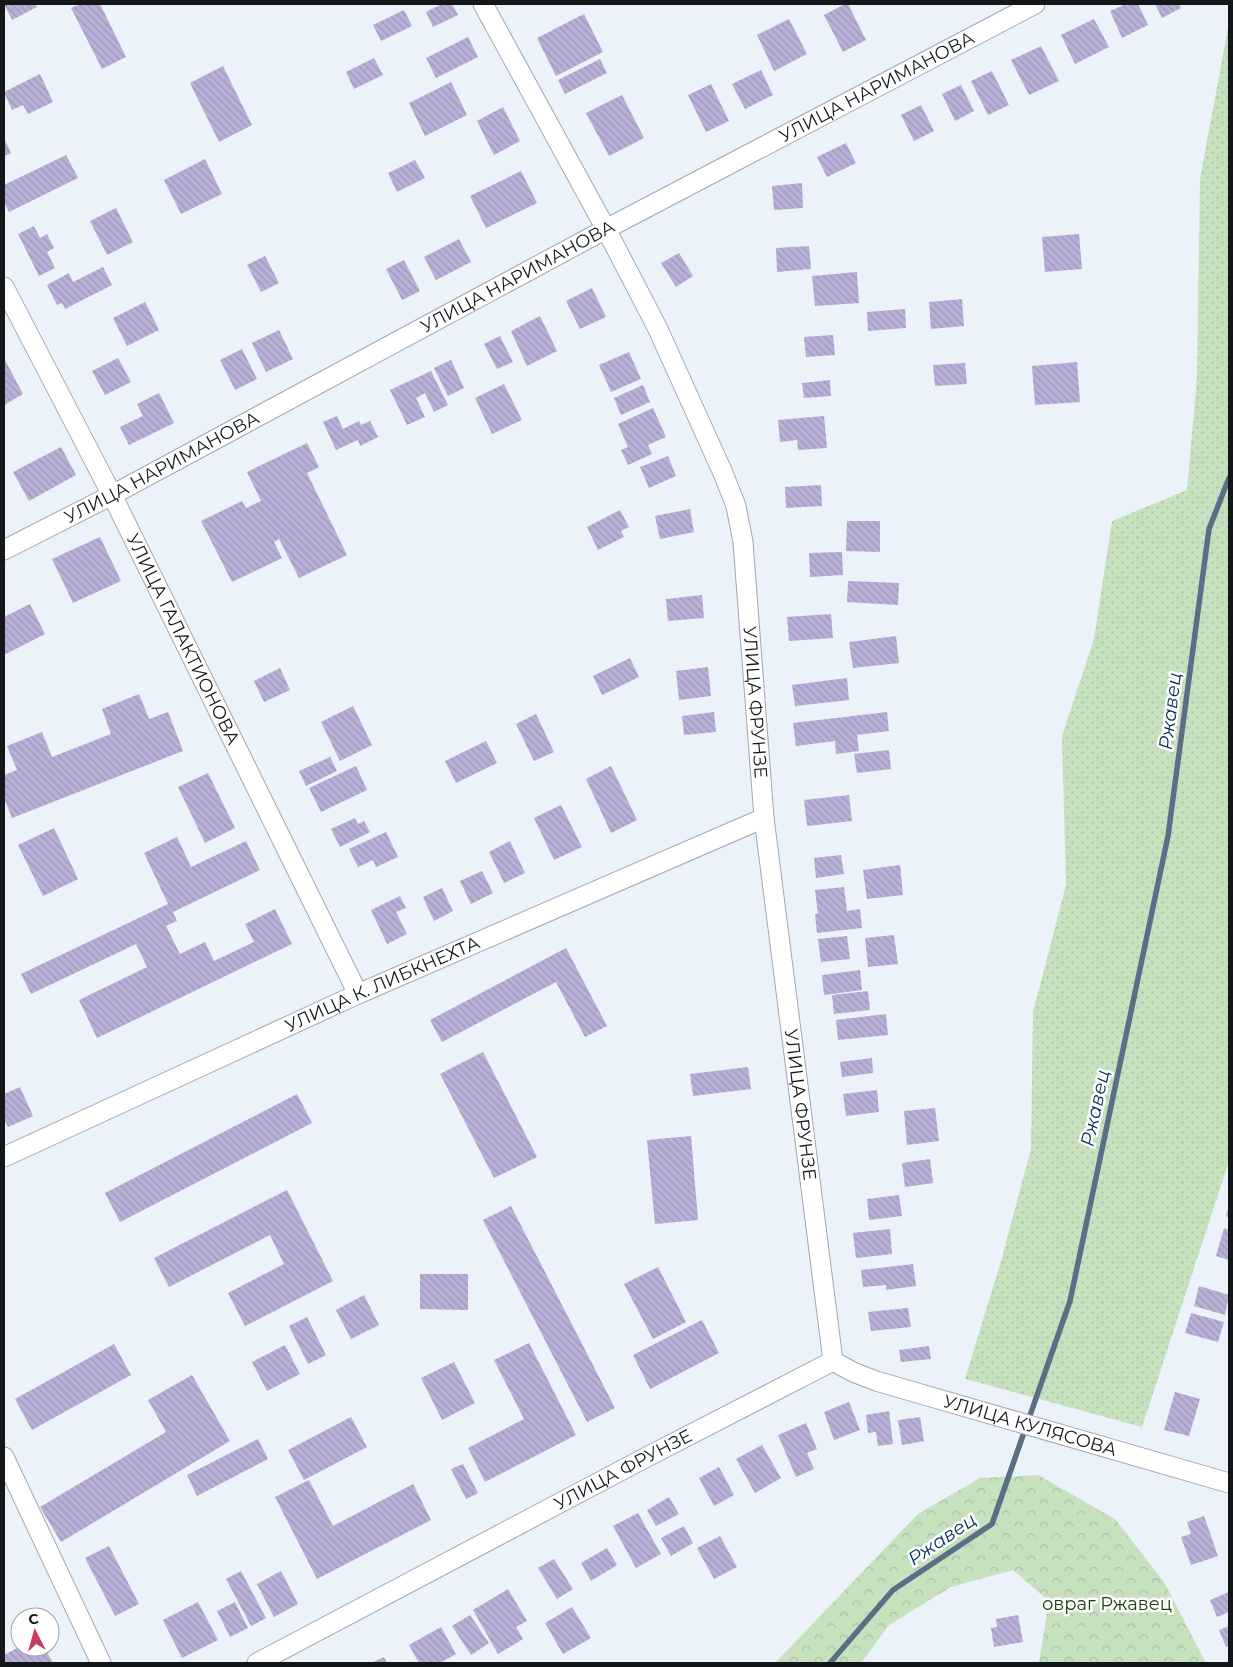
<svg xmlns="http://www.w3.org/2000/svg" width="1233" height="1667" viewBox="0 0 1233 1667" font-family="Montserrat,sans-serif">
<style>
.grass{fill:url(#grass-dots)}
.forest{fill:url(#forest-crowns)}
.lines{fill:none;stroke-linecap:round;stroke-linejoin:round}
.stream{stroke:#5a6f85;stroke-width:5.5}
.building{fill:url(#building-back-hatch)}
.street-casing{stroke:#a1a8b0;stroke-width:21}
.street{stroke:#fff;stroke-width:19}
.labels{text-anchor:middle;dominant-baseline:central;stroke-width:5;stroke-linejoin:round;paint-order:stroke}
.street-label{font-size:18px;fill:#141719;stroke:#fefefe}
.park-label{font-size:18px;fill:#1c3d0c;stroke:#fefefe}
.water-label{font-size:19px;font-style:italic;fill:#003259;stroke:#fefefe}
</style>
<defs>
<pattern id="grass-dots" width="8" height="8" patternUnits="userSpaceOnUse" patternTransform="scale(1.25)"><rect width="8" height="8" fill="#c7e1bf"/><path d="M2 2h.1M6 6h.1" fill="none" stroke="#aac0a4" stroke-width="1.8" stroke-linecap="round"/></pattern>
<pattern id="forest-crowns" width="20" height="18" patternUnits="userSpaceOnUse" patternTransform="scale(1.25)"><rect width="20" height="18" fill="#c7e1bf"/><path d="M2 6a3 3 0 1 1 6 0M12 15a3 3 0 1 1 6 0" fill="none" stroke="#aac0a4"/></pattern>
<pattern id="building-back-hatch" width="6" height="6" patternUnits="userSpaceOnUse" patternTransform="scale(1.25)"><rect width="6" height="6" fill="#b8b0d7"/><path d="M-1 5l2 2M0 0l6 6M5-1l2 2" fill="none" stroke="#9d97b8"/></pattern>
</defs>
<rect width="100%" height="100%" fill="#ebf2fa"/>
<polygon class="grass" points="1229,22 1229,1161 1142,1427 965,1379 1001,1261 1031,1149 1033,1012 1066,885 1062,736 1094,639 1112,521 1187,490 1197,379 1200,179"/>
<polygon class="forest" points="1038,1475 1115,1519 1164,1582 1206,1663 1039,1663 1049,1601 1013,1570 951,1587 889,1625 861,1663 775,1663 918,1514 980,1478"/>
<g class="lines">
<polyline class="stream" points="830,1663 893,1590 992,1524 1070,1301 1168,836 1209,529 1229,478"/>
</g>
<g class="building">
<polygon points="4,4 35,4 37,7 12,20"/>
<polygon points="80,4 100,4 126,57 102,69 71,8"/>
<polygon points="442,4 452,4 458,15 433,27 426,12"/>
<polygon points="845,4 848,4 866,40 843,52 824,15"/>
<polygon points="1126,4 1138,4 1148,25 1122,38 1110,11"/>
<polygon points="1155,4 1179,4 1181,8 1162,18"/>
<polygon points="404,10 412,26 381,41 373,25"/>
<polygon points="584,14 603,52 556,76 537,38"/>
<polygon points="789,19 807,54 774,71 757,35"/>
<polygon points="1094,19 1109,47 1075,64 1061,35"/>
<polygon points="468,37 478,57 436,78 426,58"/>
<polygon points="1041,46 1059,81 1029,95 1011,60"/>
<polygon points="374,58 383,75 354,89 346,72"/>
<polygon points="600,59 607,73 565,94 558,80"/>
<polygon points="223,66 252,125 219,142 190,83"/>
<polygon points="761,70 773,95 745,109 732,84"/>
<polygon points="992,71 1009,105 988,115 971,81"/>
<polygon points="40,74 53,102 28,114 23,105 12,110 4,92"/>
<polygon points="451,82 467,115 425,136 409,103"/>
<polygon points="711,84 729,121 706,132 688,95"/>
<polygon points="961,85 974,111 955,121 942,94"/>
<polygon points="622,95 644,138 609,156 586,113"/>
<polygon points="921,105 934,131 914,141 901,115"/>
<polygon points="503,107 520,141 494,155 477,121"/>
<polygon points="4,138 11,153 4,156"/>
<polygon points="846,143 856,163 827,177 817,157"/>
<polygon points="66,155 78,178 9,212 4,202 4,185"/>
<polygon points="205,159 222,194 181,214 164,180"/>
<polygon points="415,160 425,178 397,192 388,173"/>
<polygon points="521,171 537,203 486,228 470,196"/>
<polygon points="802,183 803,208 774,210 772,186"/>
<polygon points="116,208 133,242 107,255 90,221"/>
<polygon points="34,226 40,238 47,234 54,248 47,252 55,268 39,276 18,234"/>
<polygon points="1079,234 1082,269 1045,272 1042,237"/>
<polygon points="459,239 471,262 436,280 424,257"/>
<polygon points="809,246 811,269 777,272 776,248"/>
<polygon points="679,253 693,276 676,287 661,263"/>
<polygon points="265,256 279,283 261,292 247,265"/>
<polygon points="404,260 420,291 402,300 386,269"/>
<polygon points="103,267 112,285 65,309 62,303 57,305 47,285 69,273 73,282"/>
<polygon points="857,272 859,303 815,306 812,276"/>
<polygon points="592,288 606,317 580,329 566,301"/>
<polygon points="962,299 964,326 931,329 929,302"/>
<polygon points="145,302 159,330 127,346 113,318"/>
<polygon points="905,309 906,328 868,331 867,312"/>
<polygon points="540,316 557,351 527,366 511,331"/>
<polygon points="279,330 293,359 266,372 252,343"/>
<polygon points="833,335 835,355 806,357 804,337"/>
<polygon points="500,336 513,362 497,369 484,344"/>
<polygon points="242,349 257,379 235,390 220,360"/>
<polygon points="629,352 641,379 611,392 599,365"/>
<polygon points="4,358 23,394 4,405"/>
<polygon points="118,358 131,382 105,395 92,371"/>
<polygon points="451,360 464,388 448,396 434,368"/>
<polygon points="1077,362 1080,402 1035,405 1032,366"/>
<polygon points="965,363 967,384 935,386 933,365"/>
<polygon points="431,371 448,405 434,412 425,393 416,398 425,417 407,425 390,390"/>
<polygon points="830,380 831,396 804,398 802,383"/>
<polygon points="504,384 522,420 492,434 475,398"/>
<polygon points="643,385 650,402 621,415 614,398"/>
<polygon points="159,393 174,423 129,445 120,427 143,416 137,404"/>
<polygon points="653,408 666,437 648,445 652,454 628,465 621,450 628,447 618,424"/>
<polygon points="337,416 343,429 359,421 361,425 370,421 378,437 360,446 358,440 336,450 323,422"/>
<polygon points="824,416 827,448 798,450 797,440 780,442 778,420"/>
<polygon points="307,443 319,467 307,473 347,555 299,578 279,539 274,542 282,558 232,582 201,521 242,501 246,508 261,501 247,472"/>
<polygon points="61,447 76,475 29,501 13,472"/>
<polygon points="668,456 676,476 649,488 640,467"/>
<polygon points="821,485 822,506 786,508 785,487"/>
<polygon points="690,509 694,532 660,539 655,516"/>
<polygon points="620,510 629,527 621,531 624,537 598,550 587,527"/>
<polygon points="847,521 880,521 880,552 846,551"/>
<polygon points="100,537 121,581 73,603 52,559"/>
<polygon points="842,552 843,575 810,577 809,553"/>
<polygon points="848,581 899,583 898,605 847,602"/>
<polygon points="702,595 704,618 668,621 666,599"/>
<polygon points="30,604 45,634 4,655 4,617"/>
<polygon points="831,614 833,638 789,641 787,617"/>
<polygon points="896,636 899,663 853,668 849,642"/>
<polygon points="630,658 639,677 602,695 593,676"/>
<polygon points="708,667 711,696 679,700 676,671"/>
<polygon points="280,668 290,690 264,702 254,681"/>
<polygon points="847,678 849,700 795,706 792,685"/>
<polygon points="139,694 149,719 168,712 183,751 12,818 4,798 4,775 17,770 7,746 42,732 52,757 111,734 102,709"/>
<polygon points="353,706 372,745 340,761 321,722"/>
<polygon points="714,712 716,732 684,735 682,716"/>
<polygon points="887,712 889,731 857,735 859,751 836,754 835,741 796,746 793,723"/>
<polygon points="536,714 554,752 534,761 516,724"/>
<polygon points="486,741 497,763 456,783 445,761"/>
<polygon points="889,750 891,769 857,773 854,754"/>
<polygon points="330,757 337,771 306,786 299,771"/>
<polygon points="356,766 367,790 321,812 309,788"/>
<polygon points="611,766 637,820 611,833 586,779"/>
<polygon points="208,773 235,828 205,843 178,787"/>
<polygon points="849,795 852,821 807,826 804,800"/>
<polygon points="561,805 582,847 554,860 534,818"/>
<polygon points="355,818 358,824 364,821 370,832 340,847 331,829"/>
<polygon points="54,828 78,879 43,896 18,845"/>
<polygon points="386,832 398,857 376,867 373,860 358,867 349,849"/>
<polygon points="177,837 191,867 246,841 260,870 173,912 177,921 166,926 180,954 205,942 214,961 254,942 245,924 275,909 292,944 97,1038 79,1000 147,967 136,944 31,994 21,974 168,904 144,853"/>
<polygon points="510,841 525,873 504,883 489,852"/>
<polygon points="841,855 844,874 816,878 814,858"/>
<polygon points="900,865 903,895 867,899 863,870"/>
<polygon points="482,871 493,893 471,904 460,881"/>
<polygon points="844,887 847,911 860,909 862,928 817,933 815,914 818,914 815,890"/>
<polygon points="442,888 453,911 434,921 423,897"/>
<polygon points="400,896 406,908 396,912 407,934 387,944 371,910"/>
<polygon points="894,935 898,964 868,967 865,938"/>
<polygon points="847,936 850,959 821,962 818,939"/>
<polygon points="566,948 607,1026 585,1037 556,982 442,1042 430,1020"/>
<polygon points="860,970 862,990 824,995 822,975"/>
<polygon points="868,991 870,1010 834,1014 832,995"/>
<polygon points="886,1014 888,1035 838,1040 836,1020"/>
<polygon points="483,1052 537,1157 494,1178 440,1074"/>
<polygon points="872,1058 873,1073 842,1077 840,1062"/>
<polygon points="748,1067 751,1089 693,1096 690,1074"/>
<polygon points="20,1087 33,1116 8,1127 4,1119 4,1094"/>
<polygon points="877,1090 879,1112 846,1116 843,1094"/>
<polygon points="297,1094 312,1123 120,1222 105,1193"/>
<polygon points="935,1108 939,1141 907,1145 904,1111"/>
<polygon points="691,1136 698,1220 655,1224 647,1140"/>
<polygon points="930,1159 933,1183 905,1187 902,1163"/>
<polygon points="287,1190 333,1281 245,1326 228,1293 284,1264 270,1235 169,1287 154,1258"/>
<polygon points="899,1195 902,1216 869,1220 867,1199"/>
<polygon points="511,1206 615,1408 587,1422 483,1220"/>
<polygon points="1229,1206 1229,1218 1226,1216"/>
<polygon points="1224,1228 1229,1230 1229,1260 1216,1256"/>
<polygon points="890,1229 892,1254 856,1258 853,1233"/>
<polygon points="913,1264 916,1286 886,1290 886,1285 863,1287 861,1270"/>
<polygon points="658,1267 686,1322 653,1339 624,1284"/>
<polygon points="420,1274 468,1274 468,1310 420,1309"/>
<polygon points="1199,1286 1229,1295 1225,1315 1194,1306"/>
<polygon points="364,1295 379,1325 351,1339 336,1310"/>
<polygon points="908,1308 911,1327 871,1331 868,1312"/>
<polygon points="1191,1313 1224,1322 1218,1342 1185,1333"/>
<polygon points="307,1317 326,1355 308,1364 289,1326"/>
<polygon points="702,1320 719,1353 650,1389 633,1355"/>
<polygon points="529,1343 576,1435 485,1482 468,1448 524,1419 494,1360"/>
<polygon points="114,1344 131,1375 32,1430 15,1399"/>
<polygon points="285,1345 300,1374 267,1391 252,1362"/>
<polygon points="929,1346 931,1359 901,1362 899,1350"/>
<polygon points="454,1362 475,1403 442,1420 421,1378"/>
<polygon points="192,1375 230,1441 61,1542 40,1507 166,1432 148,1400"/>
<polygon points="1175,1392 1200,1399 1189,1436 1164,1430"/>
<polygon points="849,1402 860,1430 834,1440 824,1412"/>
<polygon points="889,1411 893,1444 878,1446 876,1432 868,1433 866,1415"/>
<polygon points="351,1417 367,1447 304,1480 288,1450"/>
<polygon points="920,1417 924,1441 902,1445 898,1420"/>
<polygon points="806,1423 817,1449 807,1453 814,1469 796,1477 778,1435"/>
<polygon points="258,1439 268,1459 197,1496 187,1475"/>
<polygon points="762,1445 781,1478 755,1493 736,1459"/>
<polygon points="463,1464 478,1493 466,1499 451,1469"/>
<polygon points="719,1467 734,1495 714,1506 699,1478"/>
<polygon points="309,1480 333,1526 413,1484 431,1520 317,1579 275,1497"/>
<polygon points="669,1497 679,1514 656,1526 647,1510"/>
<polygon points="638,1513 661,1554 636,1568 613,1526"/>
<polygon points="1204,1516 1218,1556 1191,1565 1181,1537 1191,1534 1187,1522"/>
<polygon points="684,1526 693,1543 671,1556 661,1538"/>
<polygon points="720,1536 737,1567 714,1579 697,1548"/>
<polygon points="109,1546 139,1604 115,1616 85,1558"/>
<polygon points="607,1548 617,1565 591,1581 581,1563"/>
<polygon points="554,1559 573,1589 557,1599 538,1568"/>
<polygon points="241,1571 266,1618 251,1626 226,1579"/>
<polygon points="281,1571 298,1604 274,1617 257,1584"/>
<polygon points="508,1589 527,1621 516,1627 523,1639 498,1654 473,1610"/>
<polygon points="1229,1592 1229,1612 1217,1617 1210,1600"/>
<polygon points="198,1602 218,1640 182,1658 163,1620"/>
<polygon points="235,1602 248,1628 230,1637 217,1611"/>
<polygon points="572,1607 591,1638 563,1654 545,1623"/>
<polygon points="470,1615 489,1643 471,1655 452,1626"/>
<polygon points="1018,1615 1023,1642 994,1647 991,1628 997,1627 996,1619"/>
<polygon points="1229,1626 1229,1646 1226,1647 1219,1630"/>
<polygon points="441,1627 456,1654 440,1663 419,1663 409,1645"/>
<polygon points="19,1647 44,1647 53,1663 4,1663 4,1655"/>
<polygon points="384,1657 387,1663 371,1663"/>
</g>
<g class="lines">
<g class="street-casing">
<g id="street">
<path id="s1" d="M483,4L606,229L657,327L723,473L736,506L743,542L764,818L833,1361"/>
<path id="s2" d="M4,287L112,495L358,994"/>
<path id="s3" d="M4,550L112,495L606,229L1035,4"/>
<path id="s4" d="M4,1157L358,994L764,818"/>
<path id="s5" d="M833,1361L853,1372L876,1381L1229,1483"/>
<polyline points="4,1457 101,1663"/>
<path id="s6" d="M257,1663L641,1460L833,1361"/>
</g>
</g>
<use href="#street" class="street"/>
</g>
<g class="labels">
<g class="street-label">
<text stroke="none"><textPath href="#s3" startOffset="988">УЛИЦА НАРИМАНОВА</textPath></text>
<text stroke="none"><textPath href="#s3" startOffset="582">УЛИЦА НАРИМАНОВА</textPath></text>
<text stroke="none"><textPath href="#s3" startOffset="178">УЛИЦА НАРИМАНОВА</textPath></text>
<text stroke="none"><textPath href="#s2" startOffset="395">УЛИЦА ГАЛАКТИОНОВА</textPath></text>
<text stroke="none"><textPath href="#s1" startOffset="760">УЛИЦА ФРУНЗЕ</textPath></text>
<text stroke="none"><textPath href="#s4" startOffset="416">УЛИЦА К. ЛИБКНЕХТА</textPath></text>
<text stroke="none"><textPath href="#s1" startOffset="1165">УЛИЦА ФРУНЗЕ</textPath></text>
<text stroke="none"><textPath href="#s5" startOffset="208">УЛИЦА КУЛЯСОВА</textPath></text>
<text stroke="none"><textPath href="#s6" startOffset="414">УЛИЦА ФРУНЗЕ</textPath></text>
</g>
<g class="park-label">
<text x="1107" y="1604">овраг Ржавец</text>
</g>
<g class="water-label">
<text transform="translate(1170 711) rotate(-83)">Ржавец</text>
<text transform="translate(1095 1108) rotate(-78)">Ржавец</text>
<text transform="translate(942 1539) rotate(-34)">Ржавец</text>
</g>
</g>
<rect width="1233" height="1667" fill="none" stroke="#141719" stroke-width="10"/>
<g transform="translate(35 1632) rotate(354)"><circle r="24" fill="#fefefe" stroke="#a0a2a2"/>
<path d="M0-4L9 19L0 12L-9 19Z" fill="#ca3a5a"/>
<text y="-8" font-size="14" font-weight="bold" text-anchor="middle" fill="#141719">С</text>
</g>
</svg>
